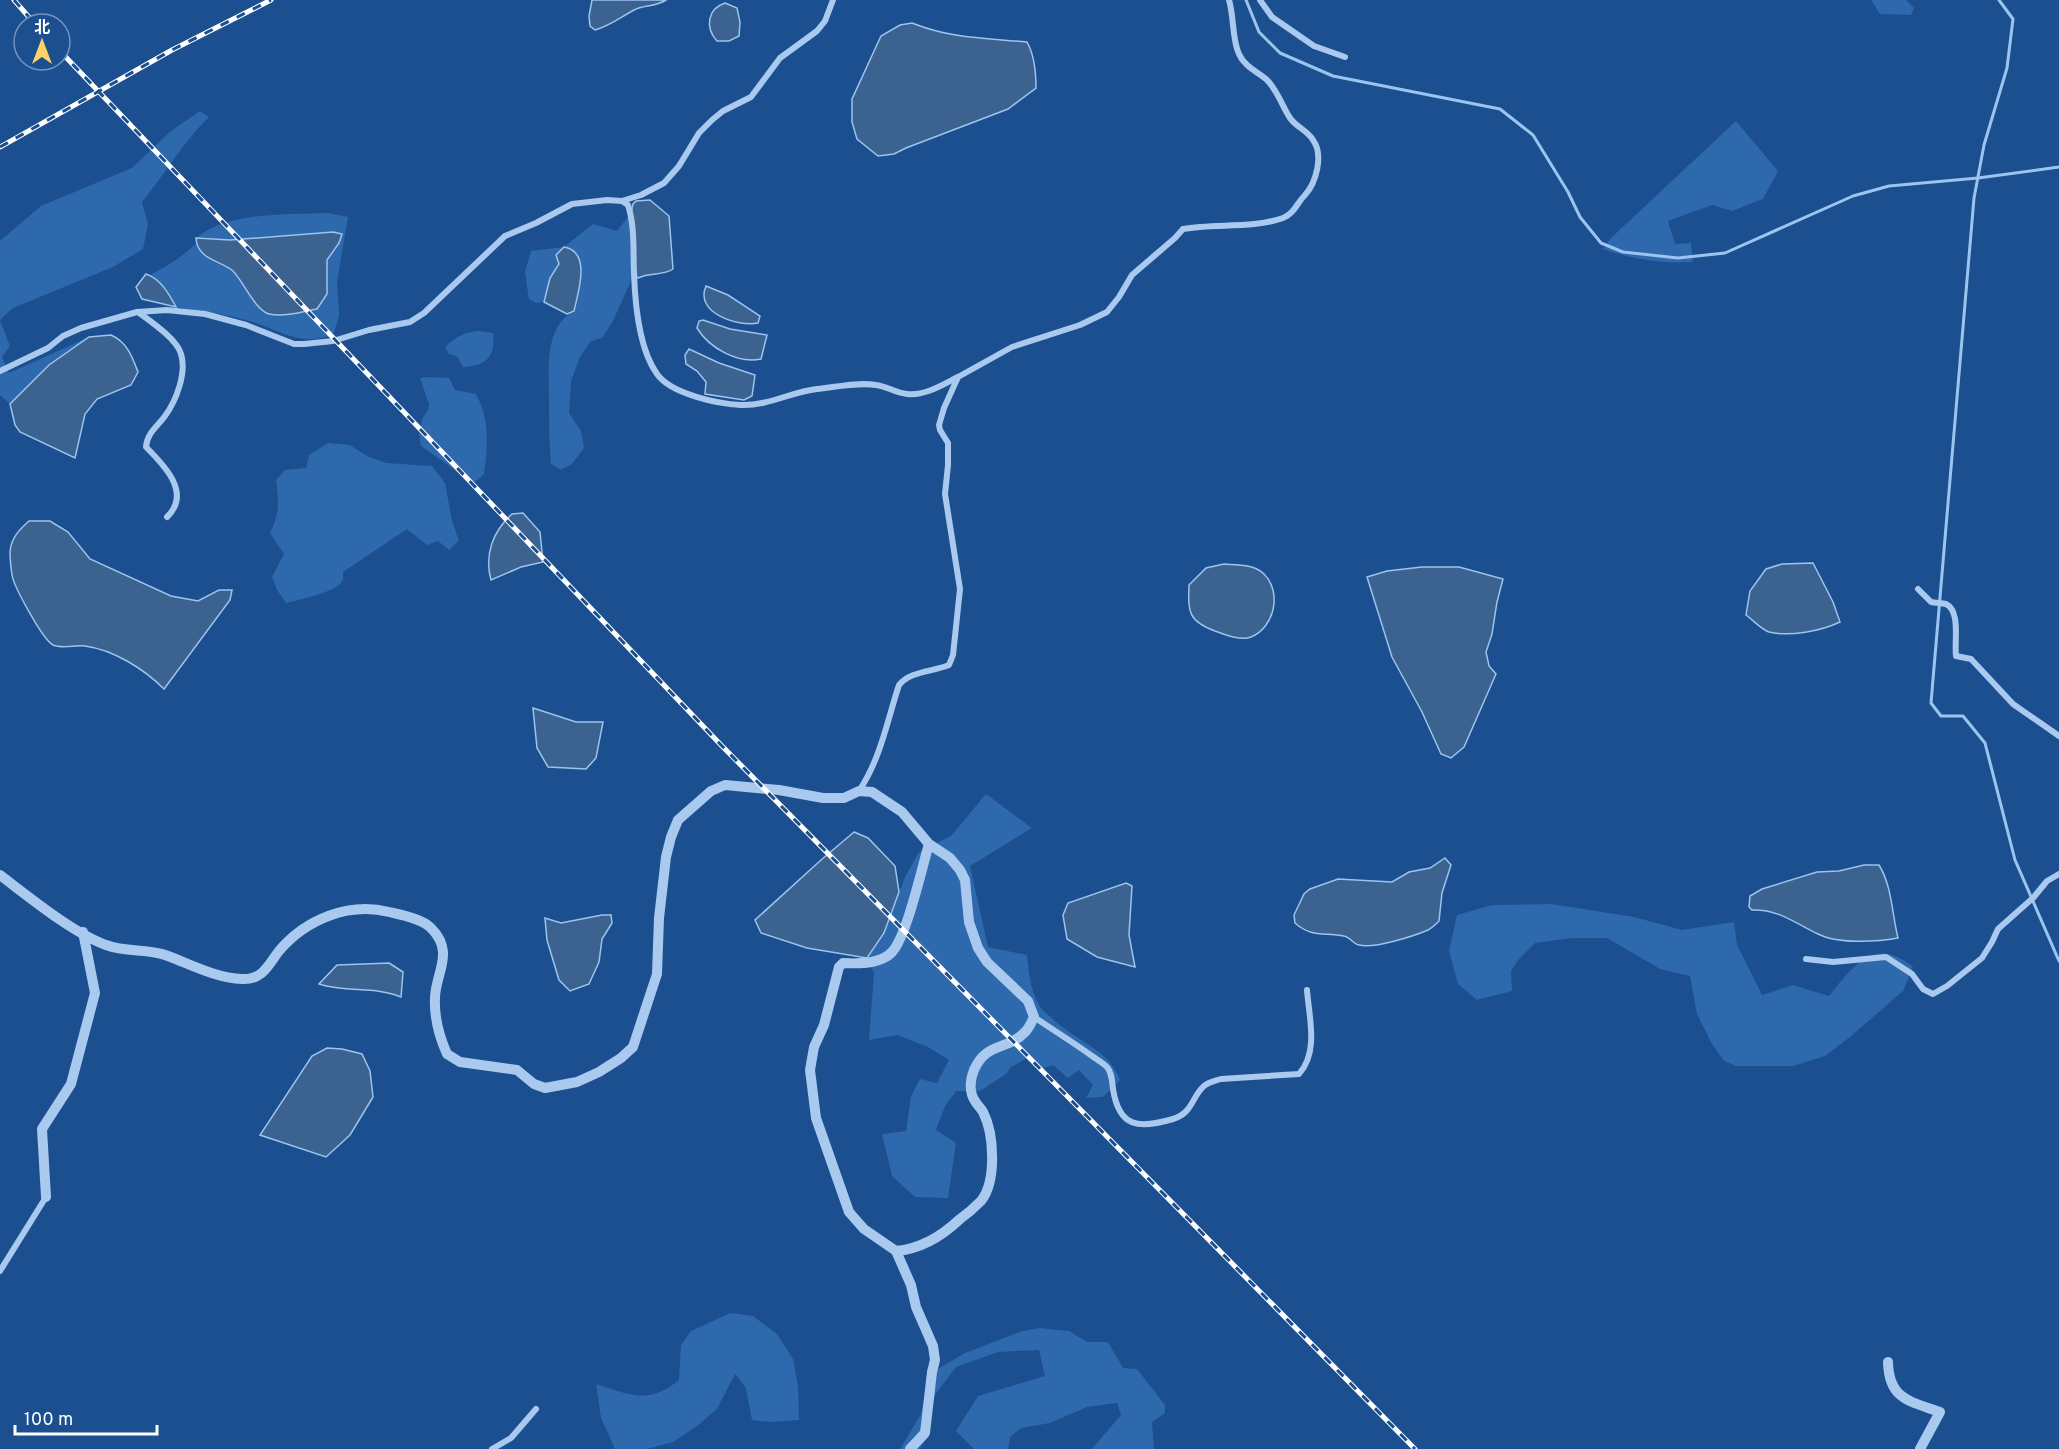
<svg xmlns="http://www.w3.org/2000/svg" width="2059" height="1449" viewBox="0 0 2059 1449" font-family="Overpass,'Noto Sans SC',sans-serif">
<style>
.green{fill:#2e69ad}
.water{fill:#3c6290;stroke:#9cc4f0;stroke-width:1.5}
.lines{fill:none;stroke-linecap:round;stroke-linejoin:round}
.stream{stroke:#9cc4f0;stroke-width:3}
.minor{stroke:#a9c9ee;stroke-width:6}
.tertiary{stroke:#a9c9ee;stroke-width:10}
.rail-casing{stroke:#fff;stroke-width:5}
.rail{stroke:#1b4f8f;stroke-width:3;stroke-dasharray:9;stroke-linecap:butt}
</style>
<rect width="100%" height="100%" fill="#1b4f8f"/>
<g class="green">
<polygon points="1871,0 1906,0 1914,8 1911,15 1880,14"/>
<path d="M200,111L209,117C183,142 165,174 142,202L148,224L143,249L113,267L13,308L0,320L10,346L2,357L9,373L89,337L49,365L10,404L0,395V241L41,206L132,168L171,131Z"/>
<path d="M1736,121L1778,171L1763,199L1732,211L1712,205L1668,221L1675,244L1691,243L1693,262C1661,264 1632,259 1603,249L1611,238Z"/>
<path d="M328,213L348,217L337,282L339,316L333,335C298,347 279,329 246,320C224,314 200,311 176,307L166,289L150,275C167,266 183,257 196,243L206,256L218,264L231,269L261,309L269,314H292L327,294V260L339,243L341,234L333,232L292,235L230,240L196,238C228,211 288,215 328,213Z"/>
<path d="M631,213L634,274L613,321L602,338L591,341L580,357L571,381L569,413L581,431L584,448L572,464L561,470L551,464C549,441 549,420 549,397C549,369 544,327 574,311L559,264L550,278L544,302L536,303L529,299L525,272L531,251L564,247L593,224L617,231Z"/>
<path d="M479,331L493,333C496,357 486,366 463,367L457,356L449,354L445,347C455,337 465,332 479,331Z"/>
<path d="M428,377L449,378L455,390L476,394C490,419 488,446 484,474L475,482L462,475L421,446L419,434L422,419L428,410L429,404L420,378Z"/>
<path d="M328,443L350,445L367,456L386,463L432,466L445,483L452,521L459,541L449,550L438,541L427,545L407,529L343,572C343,576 344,578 342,582C335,592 299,600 286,603L277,590L272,577L284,554L270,533C280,512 279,502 276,480L285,470L306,468L309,455Z"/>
<path d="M986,794L1032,828L970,866L988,947L1027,955C1029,973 1030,989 1039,1005C1042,1010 1047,1014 1052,1018C1075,1041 1108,1048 1120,1080L1103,1097L1086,1098L1093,1085L1079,1070L1068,1078L1053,1065L1040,1069L1031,1056L1011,1067L1006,1074L980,1091H956L945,1106L936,1130L956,1143L948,1198L915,1197L892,1176L882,1134L906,1131L911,1096L920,1079L937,1083L949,1060L928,1047L897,1035L869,1040L874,973L867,958L884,933L905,877L919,852L951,836Z"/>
<path d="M1551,904L1634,917L1682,930L1734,922L1737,945L1762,995L1793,985L1829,996C1853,966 1875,935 1913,967L1903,991L1850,1037L1825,1056L1793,1066H1736L1724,1061L1712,1044L1697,1014L1690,976L1660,969L1607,938H1572L1535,943L1519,959L1511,971L1512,991L1477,1000L1458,984L1449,951L1457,915L1492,905Z"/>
<path d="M730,1313L753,1316L777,1334L793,1359L798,1386L799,1420L772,1422L752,1420L746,1388L735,1374L717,1409L697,1426L673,1442L647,1449H615L601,1418L596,1384C631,1395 648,1405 679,1380L681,1345L691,1331Z"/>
<polygon points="1039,1328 1069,1331 1087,1342 1108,1342 1123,1368 1137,1369 1165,1405 1165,1413 1152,1422 1154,1449 1092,1449 1121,1415 1117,1403 1087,1407 1050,1423 1021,1428 1010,1437 1008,1449 974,1449 956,1431 978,1396 1045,1376 1039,1350 998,1352 956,1367 935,1395 931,1412 930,1433 920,1449 900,1449 921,1414 929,1374 965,1353 1020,1332"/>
</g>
<g class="water">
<path d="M592,0H666C655,7 644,5 634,10C621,17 610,26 595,30L590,26L589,16Z"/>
<path d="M725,3L737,8L740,22L739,36L729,41H717C705,28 707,9 725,3Z"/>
<path d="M912,23C952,39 986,38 1027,42C1035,56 1036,73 1036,88L1008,109L906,148L894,154L878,156L857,139L852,122V99L881,36L900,25Z"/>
<path d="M650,200L669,216L673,269C663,276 651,272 638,278L634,274L631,213L633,204L636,201Z"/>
<path d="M333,232L342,234L339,243L327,260V294L317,309C302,312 284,317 269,314C255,310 243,281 233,271C222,261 197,260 196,238L230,240Z"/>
<path d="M564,247C592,252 578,292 574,311L567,314L544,302L550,278L559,264L556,255Z"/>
<path d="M146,274C161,279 169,294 176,307L142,299L136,287Z"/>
<path d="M706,286L728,295L760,316L758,323C738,327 694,313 706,286Z"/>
<path d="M703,320L730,329L767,335L761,359C738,364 709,348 697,328L699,321Z"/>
<path d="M111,335C127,342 132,356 138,372L131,385L97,399L85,414L75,458L20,432L15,425L10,404L49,365L89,337Z"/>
<polygon points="689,349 719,363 755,375 752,396 744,400 705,394 706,382 697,371 686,364 685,355"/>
<path d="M523,513L540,532L543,562L521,567L491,580C484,555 493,531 512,514Z"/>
<path d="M29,521H50L68,532L90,559L171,596L198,601L219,590H232L230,600L164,689C144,669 114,650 85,646C75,645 62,649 53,645C43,640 14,587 12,575C11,568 10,559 10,552C11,538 19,530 29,521Z"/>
<path d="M1813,563L1833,602L1840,622C1821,631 1790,637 1769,632C1762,630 1753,620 1746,615L1750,591L1766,569L1782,564Z"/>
<path d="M1224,564C1237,565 1254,564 1264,574C1282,592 1275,627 1251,637C1241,641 1226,635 1215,631C1188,621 1188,612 1189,585L1206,568Z"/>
<polygon points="1422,567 1459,567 1503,579 1497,602 1492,634 1486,652 1489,666 1496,674 1464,747 1451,758 1441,754 1422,712 1392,657 1367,577 1387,571"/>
<polygon points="533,708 576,722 603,722 596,758 586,769 548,767 537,748"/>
<polygon points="854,832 868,838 895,866 899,892 884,933 867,958 807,948 761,933 755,920 821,860"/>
<path d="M1445,858L1451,865L1442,893L1439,921C1436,924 1432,928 1428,930C1414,936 1374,949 1359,945C1353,944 1350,937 1344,936C1324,932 1312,938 1295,923L1294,915L1304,894L1310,889L1338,879L1392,882L1409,872L1430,868Z"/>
<path d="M1864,865H1879C1892,886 1892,914 1898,938C1876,942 1837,944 1818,934C1795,923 1778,909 1752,910L1749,907L1750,896L1762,889L1817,872L1839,871Z"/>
<polygon points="1126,883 1132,886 1129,935 1135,967 1097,957 1067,939 1063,915 1068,903"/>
<polygon points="602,915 611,915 612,923 602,939 599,962 589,984 570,991 559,980 547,940 545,918 561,923"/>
<path d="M389,963L403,972L401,997C375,986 346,993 319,984L337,965Z"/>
<polygon points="327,1048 342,1049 362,1054 370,1071 373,1097 350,1135 326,1157 260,1135 312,1056"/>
</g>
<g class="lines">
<g class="stream">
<polyline points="1246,0 1259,32 1280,53 1333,76 1500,109 1533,135 1568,192 1580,217 1601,243 1623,252 1678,258 1725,253 1853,196 1889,186 1978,178 2059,167"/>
<polyline points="1999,0 2013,19 2007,68 1984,145 1974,198 1931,703 1941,716 1963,716 1985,743 2015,860 2059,961"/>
</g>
<g class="minor">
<polyline points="1260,0 1272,17 1314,46 1345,57"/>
<polyline points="622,201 641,195 664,183 679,166 699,133 712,120 723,111 751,97 780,58 817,31 825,21 833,0"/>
<path d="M138,312C150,321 177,339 181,354C187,373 176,401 165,416C157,427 147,433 146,447C164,465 192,493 167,517"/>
<path d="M0,371L48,348L63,336L81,328L137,312L167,310L205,314L246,325L294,344H304L333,341L369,330L410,322L424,313L505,236L536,223L572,204L607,200L622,201L628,205C635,227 633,250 634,273C635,304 639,349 657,374C671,394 718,404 741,405C768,406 791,392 817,389C836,387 857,382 876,385C886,386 896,393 907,394C925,396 942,385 958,377"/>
<path d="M1918,589L1931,602C1936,603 1942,603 1946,604C1961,611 1954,643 1956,656L1971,659L2013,704L2059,736"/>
<path d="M859,791C881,758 887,721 899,685C910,671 932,672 949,665L953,655L960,589L945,494L948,465V443L940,430L939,425L944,408L958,377L1012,347L1080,325L1107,312L1119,297L1132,275L1175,238L1183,229C1215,223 1252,229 1283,218C1295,213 1296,204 1305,195C1316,183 1324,155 1313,140C1307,130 1296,127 1290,118C1282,106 1277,89 1266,79C1256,71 1244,66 1239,54C1232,40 1234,16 1229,0"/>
<polyline points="1806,959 1833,962 1886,957 1912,974 1923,989 1933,994 1947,986 1982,958 1992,942 1998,929 2033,898 2047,881 2059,874"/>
<path d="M1034,1017C1053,1030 1073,1042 1092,1056C1096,1059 1103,1063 1107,1067C1112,1073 1112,1081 1113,1089C1119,1128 1139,1129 1173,1119C1193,1113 1192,1096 1204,1086C1208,1082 1215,1081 1221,1079L1299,1074C1319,1052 1309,1017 1307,990"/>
<polyline points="0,1271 46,1197"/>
<polyline points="492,1449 511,1438 536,1409"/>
</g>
<g class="tertiary">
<path d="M0,875C29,897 73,933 106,945C127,953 148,948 168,956C192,965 216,978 242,979C263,980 268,965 279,951C306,919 349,902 389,912C402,915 422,919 431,928C455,952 436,972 435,997C434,1016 439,1036 447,1054L460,1062L517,1070L534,1084L545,1088L577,1082L599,1072L621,1058L633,1047L657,974L659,918L666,857L671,837L678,820L711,791L725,785L779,790L823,798H844L859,791L872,792L902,812L929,844L950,858L960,870L965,880L969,922L978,948L987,962L1028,1001L1034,1017C1031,1023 1029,1029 1024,1033C1008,1050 986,1042 974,1070C970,1080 969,1092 975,1101C977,1105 981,1108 983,1112C994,1133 997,1181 981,1201C975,1207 967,1214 960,1219C942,1236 921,1249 896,1251L864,1229L849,1212L816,1118L810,1070L814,1047L824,1025L839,967L843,963C858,964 881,964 892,952C907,936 922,867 929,844"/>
<polyline points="46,1197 42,1129 71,1084 95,993 83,932"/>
<polyline points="896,1251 911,1285 916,1307 933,1346 935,1360 932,1372 925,1433 910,1449"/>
<path d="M1888,1362C1889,1400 1910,1401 1940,1412L1920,1449"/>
</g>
<g class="rail-casing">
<g id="rail">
<polyline points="14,0 35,24"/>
<polyline points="60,51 721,745 1415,1449"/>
<polyline points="0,147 172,50 271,0"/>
</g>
</g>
<use href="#rail" class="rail"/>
</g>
<g transform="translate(42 42)"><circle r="28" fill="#1b4f8f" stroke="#7695bc" stroke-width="1.5"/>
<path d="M0-4.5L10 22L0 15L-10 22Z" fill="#ffd166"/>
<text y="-9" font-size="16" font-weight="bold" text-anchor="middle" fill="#ffffff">北</text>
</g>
<path d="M15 1425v9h142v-9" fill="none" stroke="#ffffff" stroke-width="3"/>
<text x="24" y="1425" font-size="18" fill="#ffffff" stroke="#1b4f8f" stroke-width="4.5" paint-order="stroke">100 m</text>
</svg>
